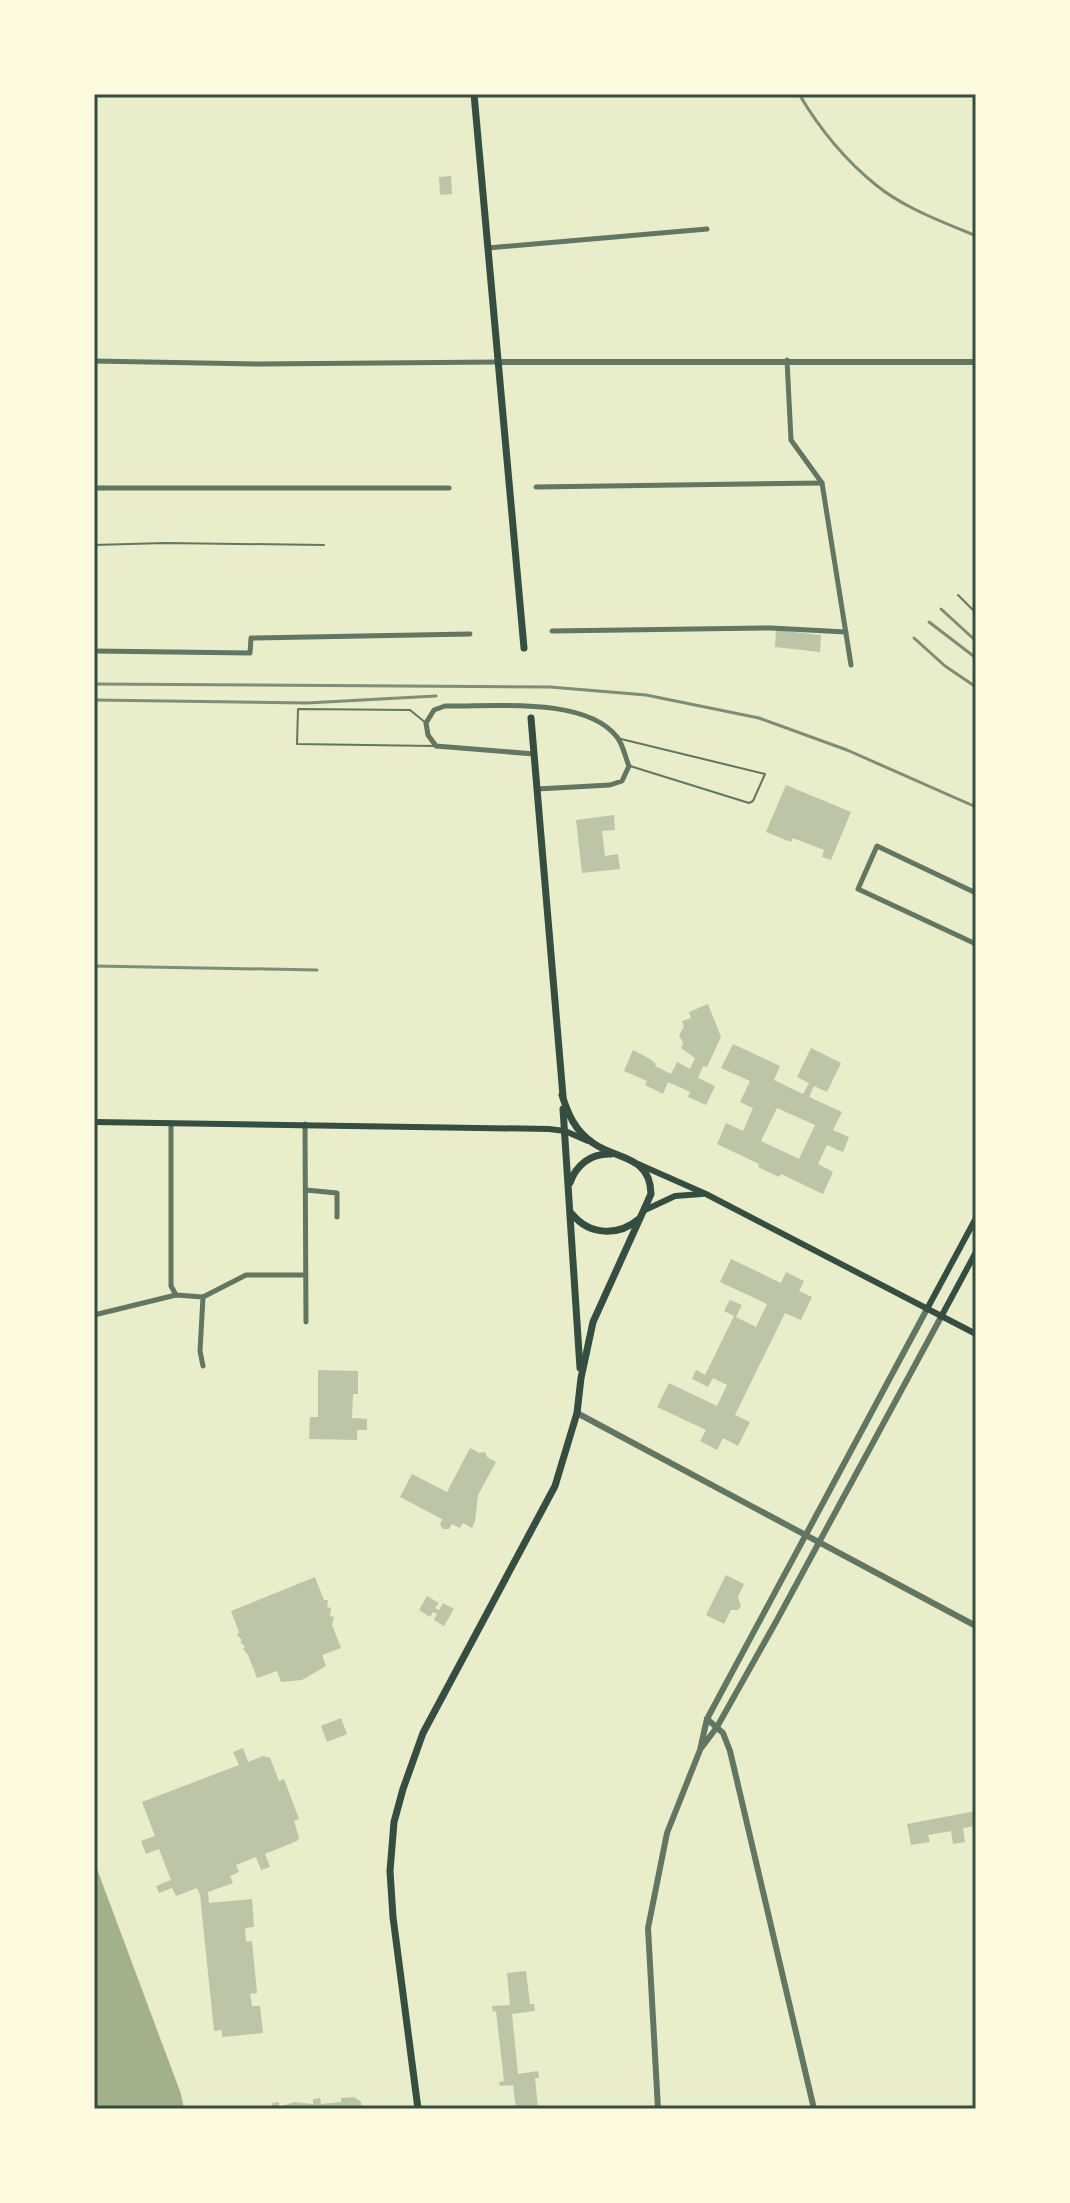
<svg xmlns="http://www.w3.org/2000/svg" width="1070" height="2203" viewBox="0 0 1070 2203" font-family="'Source Serif 4',serif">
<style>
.water{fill:#a3b18a}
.building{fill:#bcc5a7;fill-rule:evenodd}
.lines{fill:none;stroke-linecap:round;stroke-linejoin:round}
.service{stroke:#617663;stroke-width:2}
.minor{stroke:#617663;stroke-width:5}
.tertiary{stroke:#617663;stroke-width:6}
.secondary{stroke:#344e41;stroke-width:6}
.primary{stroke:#344e41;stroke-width:7}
.rail{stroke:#7c8e77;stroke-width:3}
.neatline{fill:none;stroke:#344e41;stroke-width:3}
</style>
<rect width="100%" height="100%" fill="#e9edc9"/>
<polygon class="water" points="94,1861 181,2094 184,2109 94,2109"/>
<g class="building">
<polygon points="451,176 452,194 440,195 439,177"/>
<polygon points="776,630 821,635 820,652 775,647"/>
<polygon points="786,785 851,812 831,860 822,857 824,850 793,838 791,842 766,832"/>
<polygon points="614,815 615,830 602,831 605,856 618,854 620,869 582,873 576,820"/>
<polygon points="708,1004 721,1037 707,1067 703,1066 698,1078 715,1086 706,1105 688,1097 690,1092 668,1082 663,1094 645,1085 647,1081 624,1071 633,1050 650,1059 656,1064 655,1066 671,1074 677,1062 690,1069 695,1058 681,1048 683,1043 679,1035 684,1027 682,1021 691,1018 689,1012"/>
<path d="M733,1044L780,1066L774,1080L803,1094L809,1083L797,1077L811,1048L841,1063L827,1092L814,1086L809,1097L842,1112L833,1130L849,1137L843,1152L827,1145L818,1164L833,1172L823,1194L781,1174L779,1177L758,1167L759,1164L717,1144L726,1123L743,1131L753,1108L740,1102L750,1081L721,1068ZM777,1108L815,1125L799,1159L761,1141Z"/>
<polygon points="731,1259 781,1283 786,1272 804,1281 799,1291 812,1297 801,1320 785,1313 735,1415 750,1422 738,1446 723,1438 717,1450 700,1441 706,1430 657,1407 669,1383 717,1406 727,1385 713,1378 708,1387 692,1379 696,1370 705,1375 734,1316 756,1327 767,1304 720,1282"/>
<polygon points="730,1300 742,1305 736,1317 724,1311"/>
<polygon points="318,1370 358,1371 358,1394 353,1394 352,1418 367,1419 367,1430 357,1430 357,1440 309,1439 310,1417 318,1417"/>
<polygon points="470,1448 479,1453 485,1452 487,1457 496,1462 478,1495 475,1521 472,1528 463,1523 460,1528 452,1524 449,1529 443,1529 440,1525 442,1519 400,1497 412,1474 447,1492"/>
<polygon points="726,1575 744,1584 738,1597 741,1606 738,1610 731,1610 724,1624 706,1615"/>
<polygon points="315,1577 324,1600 328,1600 327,1607 331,1608 330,1616 334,1617 332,1625 341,1648 322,1655 326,1666 302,1680 281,1682 277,1671 257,1678 248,1655 243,1649 245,1647 240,1642 242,1640 237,1635 239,1632 231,1611"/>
<polygon points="427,1596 439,1603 435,1608 439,1610 443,1603 454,1609 444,1626 434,1620 437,1614 433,1612 430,1617 419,1610"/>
<polygon points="341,1718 347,1734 327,1742 321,1726"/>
<polygon points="243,1748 248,1762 263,1756 270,1758 279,1781 284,1779 299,1819 294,1821 299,1838 297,1841 265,1854 270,1867 261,1870 256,1857 236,1865 239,1872 230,1876 233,1883 208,1892 209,1903 252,1899 254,1927 245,1928 246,1942 252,1941 257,1993 250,1994 252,2006 260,2006 263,2033 222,2037 222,2030 214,2031 200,1895 197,1888 176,1896 172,1888 159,1893 156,1886 171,1880 159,1849 146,1854 141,1841 155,1836 142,1802 239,1765 233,1752"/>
<polygon points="976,1811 976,1826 963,1828 965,1842 953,1844 951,1831 928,1835 930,1842 911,1845 907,1824"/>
<polygon points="526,1971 530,2004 534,2004 535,2011 512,2014 518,2074 538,2071 539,2078 535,2078 538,2109 516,2109 513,2085 500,2086 499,2082 504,2081 496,2011 493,2012 492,2006 510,2005 507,1973"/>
<polygon points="354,2097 361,2102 362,2109 272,2109 272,2103 279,2102 279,2107 294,2102 313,2104 313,2099 320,2098 321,2104 341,2102 341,2098"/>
</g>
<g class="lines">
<g class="service">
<polyline points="94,545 165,543 324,545"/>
<polyline points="958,595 976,613"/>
<polyline points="426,723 410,710 298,709 297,744 434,746"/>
<polyline points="621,739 765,774 753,801 749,803 630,766"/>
</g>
<g class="minor">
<polyline points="488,248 707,229"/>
<polyline points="787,360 791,440 822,483 851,665"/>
<polyline points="94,361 260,364 498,362"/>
<polyline points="536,487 822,483"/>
<polyline points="94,488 449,488"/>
<polyline points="552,631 771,628 846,632"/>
<polyline points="94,651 250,653 251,638 470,634"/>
<path d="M534,754L436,746L428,735L426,723L434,710L445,706C492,707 585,696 617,737C623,744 625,757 629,766L622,781L610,785L537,789"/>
<polyline points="976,893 877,846 858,889 976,944"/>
<polyline points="171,1123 171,1286 176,1295"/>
<polyline points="305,1124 306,1322"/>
<polyline points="306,1190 337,1193 337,1217"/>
<polyline points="203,1297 246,1275 305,1275"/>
<polyline points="94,1315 176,1295 203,1297 200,1351 203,1366"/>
</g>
<g class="tertiary">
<polyline points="498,362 976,362"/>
<polyline points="577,1413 976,1626"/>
<polyline points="707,1719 723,1733 730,1751 814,2109"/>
<polyline points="702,1747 717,1727 777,1620 941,1317"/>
<polyline points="658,2109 648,1928 667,1833 700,1750 707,1719 927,1309"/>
</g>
<g class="secondary">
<polyline points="94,1122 549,1129 565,1131 588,1141"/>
<polyline points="638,1164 706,1194 976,1334"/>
<polyline points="645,1210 675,1196 702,1194"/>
<polyline points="927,1309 976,1218"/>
<polyline points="941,1317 976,1252"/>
</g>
<g class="primary">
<polyline points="474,94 524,648"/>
<polyline points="531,718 563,1096"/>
<polyline points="563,1109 580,1368"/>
<path d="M570,1183C576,1165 591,1153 611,1154"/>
<path d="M572,1214C590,1236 619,1236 639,1219"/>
<path d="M418,2109L393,1917L390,1871L394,1822L403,1789L423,1733L555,1486L577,1413L581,1378L593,1322L651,1194C650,1155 617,1160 593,1143C575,1131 568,1114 562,1095"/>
</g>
<g class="rail">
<path d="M799,94C819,128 845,160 876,185C904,208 943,222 976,236"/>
<polyline points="941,609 976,641"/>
<polyline points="929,622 976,658"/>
<polyline points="914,638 945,666 976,687"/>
<polyline points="94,684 550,687 646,695 759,718 847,750 976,807"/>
<polyline points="94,700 307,703 436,696"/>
<polyline points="94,966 317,970"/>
</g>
</g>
<rect width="1070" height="2203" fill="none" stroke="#fefae0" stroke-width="192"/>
<rect x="96" y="96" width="878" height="2011" class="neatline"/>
</svg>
